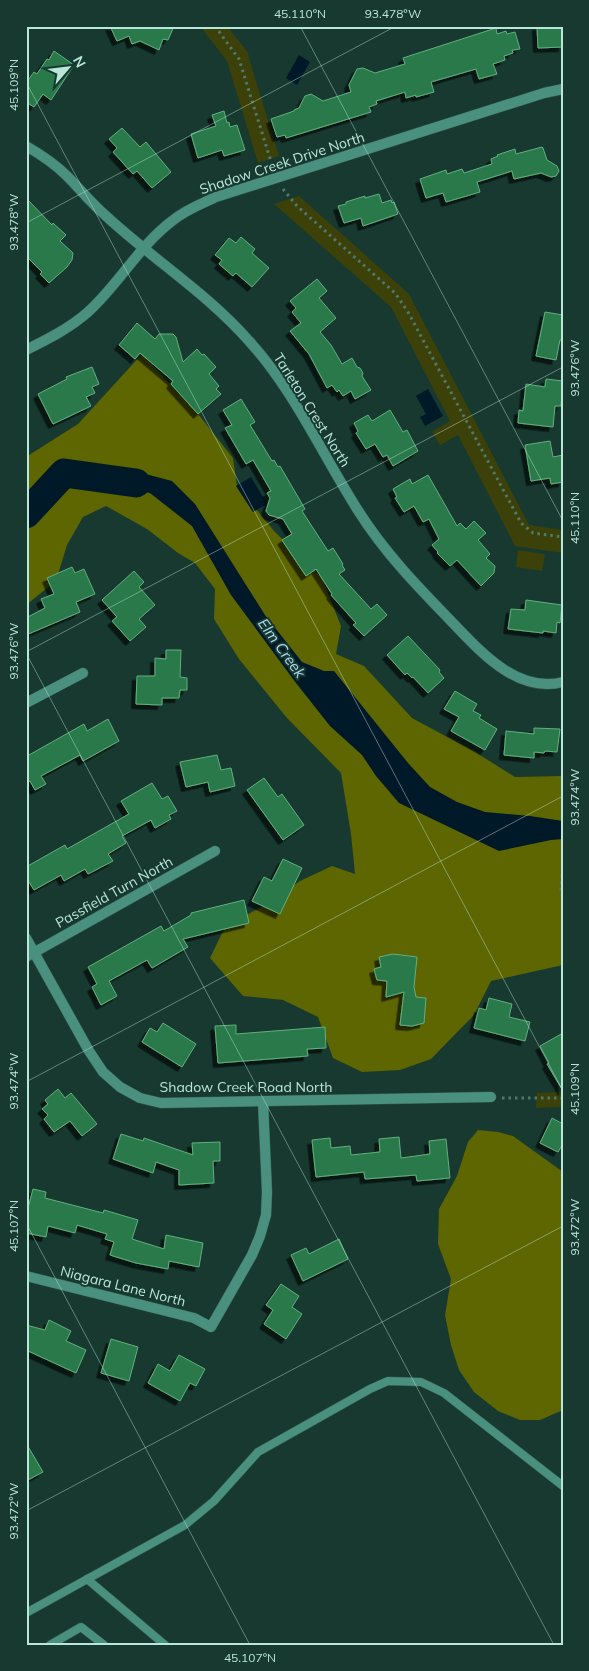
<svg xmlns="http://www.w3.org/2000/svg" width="589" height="1671" viewBox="0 0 589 1671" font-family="Mulish,sans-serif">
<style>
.green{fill:#3c4109}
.forest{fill:#5e6601}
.water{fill:#001928}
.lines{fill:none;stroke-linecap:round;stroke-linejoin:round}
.river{stroke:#001928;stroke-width:29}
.building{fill:#29794b;stroke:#62af7f;filter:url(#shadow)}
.lane-casing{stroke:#34584e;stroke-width:9}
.street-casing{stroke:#34584e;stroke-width:11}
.path{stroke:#51786d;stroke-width:3;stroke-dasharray:2.5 4;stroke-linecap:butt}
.lane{stroke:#4a907e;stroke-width:8}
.street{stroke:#4a907e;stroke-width:10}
.ticks{fill:none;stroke:#b8e7d9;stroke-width:1;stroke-opacity:0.45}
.labels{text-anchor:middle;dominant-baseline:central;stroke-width:4;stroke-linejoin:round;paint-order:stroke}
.street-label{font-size:14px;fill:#b8e7d9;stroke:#173930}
.water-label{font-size:15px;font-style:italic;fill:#b1daf3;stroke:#173930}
.neatline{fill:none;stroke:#b8e7d9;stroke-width:2}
.ticks-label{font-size:12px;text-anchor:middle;fill:#b8e7d9}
</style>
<defs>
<filter id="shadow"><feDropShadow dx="-4.5" dy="4.5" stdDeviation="0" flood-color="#0009"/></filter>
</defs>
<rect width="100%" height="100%" fill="#173930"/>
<g class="green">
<polygon points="200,26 227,26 249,54 248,55 279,156 258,163 227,61"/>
<polygon points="299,196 409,294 529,525 563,530 563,553 515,546 458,435 440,445 432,432 450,421 391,307 274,204"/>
<polygon points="518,550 545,554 542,571 516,567"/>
<polygon points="563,1092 563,1107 536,1108 537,1093"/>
</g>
<g class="forest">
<polygon points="142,354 198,414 233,458 237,486 275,532 322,578 341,626 336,654 364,666 412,718 475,752 515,777 563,776 563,965 491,981 474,1015 431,1059 400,1070 362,1072 333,1058 318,1017 283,1000 243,996 210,958 225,927 272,901 300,881 332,866 355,874 351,834 341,773 287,718 239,659 214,619 215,589 195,563 178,553 147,529 106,506 83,517 67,545 56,581 26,605 26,457 78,424"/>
<polygon points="478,1130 498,1132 513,1136 563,1172 563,1410 540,1420 520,1420 498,1411 474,1392 459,1370 451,1345 445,1315 451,1279 438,1244 439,1209 457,1176 468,1142"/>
</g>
<g class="water">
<polygon points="299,55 310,62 297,85 286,78"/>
<polygon points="428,389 443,416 425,426 420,417 426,414 416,396"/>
<polygon points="96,471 138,472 172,481 195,504 265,615 302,662 324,671 334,671 408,763 430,787 457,802 485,812 530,816 563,821 563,839 551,840 499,851 399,803 376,776 362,755 330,726 296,683 231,595 192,526 150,493 97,482"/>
<polygon points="251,477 267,504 253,512 236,486"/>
</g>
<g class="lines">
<polyline class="river" points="26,514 64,473 136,483"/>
</g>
<g class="building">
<polygon points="110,26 174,26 168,40 163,39 159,50 140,41 132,44 129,36 117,41"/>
<polygon points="537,26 563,26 563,47 538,48"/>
<polygon points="496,28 497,34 506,31 507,34 515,32 520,49 512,50 513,53 504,56 505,60 493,64 497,74 479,79 476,69 431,82 434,92 416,97 416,95 406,98 405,92 376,101 377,104 369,107 371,112 286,138 285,135 277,137 271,119 294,111 294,110 299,108 305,96 311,94 323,101 351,92 349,85 357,69 363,68 375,73 405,64 403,58"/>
<polygon points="54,51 74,65 51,100 43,94 34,107 26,102 26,83 34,72 37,74 47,59 49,60"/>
<polygon points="224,111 227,123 229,122 230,127 237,125 245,150 224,156 222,150 198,158 191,134 216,126 212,115"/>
<polygon points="122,128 140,147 146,142 171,172 152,188 137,171 133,174 113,152 117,148 109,139"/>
<polygon points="542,147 543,148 547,160 557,166 559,171 556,176 551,177 541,173 514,179 512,171 477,182 480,192 446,202 443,193 426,198 420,179 446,170 447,174 462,169 464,173 492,164 491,159 498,156 497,155 515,149 516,154"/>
<polygon points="379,194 382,203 391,200 392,203 394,202 398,214 363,226 361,218 344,223 338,206 346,204 346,202 365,196 365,198"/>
<polygon points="26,198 52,225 53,223 66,235 60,241 73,253 72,260 67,267 49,283 40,274 42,272 26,256"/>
<polygon points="241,237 255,249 252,253 269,268 252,287 236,273 233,276 219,264 222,260 215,255 229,238 236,243"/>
<polygon points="317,279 327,291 319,298 336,318 320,332 331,345 342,364 352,358 357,367 360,368 363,373 362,376 371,390 355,399 351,391 343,396 339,390 337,392 332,385 327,388 309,354 290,331 301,323 292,312 296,308 290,301"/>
<polygon points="545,312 563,315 563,340 560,340 556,360 536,356"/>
<polygon points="137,323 155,339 159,334 173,334 176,337 183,362 197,349 202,355 204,354 216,367 209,374 219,386 216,389 221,394 198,414 171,384 173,381 140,353 135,359 119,345"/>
<polygon points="92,367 99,384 92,387 95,393 86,397 91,406 53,424 38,394 67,379 66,377"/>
<polygon points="546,379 563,381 561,406 555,406 553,427 518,423 519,410 523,411 526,384 545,387"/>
<polygon points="241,399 255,422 250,425 272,461 274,460 278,467 280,466 305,509 302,511 328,551 333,548 343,564 342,565 345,570 339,574 371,609 377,604 387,615 364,636 353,625 356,623 331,595 332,594 316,569 306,576 282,540 292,534 283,519 269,515 266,511 270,498 267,493 271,491 253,460 246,464 225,428 232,425 223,410"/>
<polygon points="390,410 403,432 407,430 418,451 393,466 387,455 383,457 375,444 366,449 356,433 358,431 354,423 368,415 372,421"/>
<polygon points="550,441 553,457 563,455 563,482 551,484 550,478 531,481 525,445"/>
<polygon points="428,475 457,526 460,523 466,529 474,521 486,533 478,540 490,554 486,558 495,566 494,573 481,586 457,560 450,566 437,553 438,552 432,545 439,539 429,519 423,522 414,506 404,512 395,498 397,497 393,489 410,479 412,484"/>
<polygon points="72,567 75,573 84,569 95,594 76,602 80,612 26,635 26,618 45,608 41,599 54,594 47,578"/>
<polygon points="134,571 144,582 139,587 155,605 139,619 146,627 130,641 112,621 117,617 102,600"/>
<polygon points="526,600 562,605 560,623 557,622 556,633 543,631 543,633 508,629 511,609 525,610"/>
<polygon points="408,636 440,670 439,672 444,678 428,693 413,677 412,678 407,673 405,675 387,655"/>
<polygon points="166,650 181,650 180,677 187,678 187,690 180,690 179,698 162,698 162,705 136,704 137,676 155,676 155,658 166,659"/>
<polygon points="455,691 477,704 473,711 481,715 479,718 497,729 485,750 451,731 459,717 444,709"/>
<polygon points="108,719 119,741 83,761 80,755 41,776 46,784 35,790 30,781 26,783 26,750 29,755 84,724 87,731"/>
<polygon points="534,728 560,729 557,752 545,751 544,753 534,752 534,758 504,755 506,731 534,734"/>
<polygon points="217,755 221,770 231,768 235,786 210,792 208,782 186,787 180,762"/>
<polygon points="264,778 278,797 282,794 304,825 283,840 247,790"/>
<polygon points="152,783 162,799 168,796 177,811 169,815 171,819 155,828 151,820 122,836 126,843 108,854 113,861 88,874 85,869 64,881 61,875 34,890 26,877 26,867 65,845 67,849 129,814 121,801"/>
<polygon points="283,859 302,868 280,914 252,901 264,877 272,881"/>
<polygon points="244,900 249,923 183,939 188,947 152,968 147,960 109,981 117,996 101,1005 92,987 97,984 88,967 161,926 164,931 191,915 191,913"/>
<polygon points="393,954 417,957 414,987 416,997 426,998 424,1023 412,1026 400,1025 404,992 386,997 387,981 377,980 374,969 381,967 379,957"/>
<polygon points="489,998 512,1004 509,1017 530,1022 525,1041 474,1028 479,1008 486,1010"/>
<polygon points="163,1023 196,1044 182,1067 142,1042 150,1028 157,1032"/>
<polygon points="236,1025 236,1034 325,1027 326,1048 307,1049 308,1056 218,1063 215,1026"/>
<polygon points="563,1033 563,1091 547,1064 549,1063 540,1046"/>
<polygon points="58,1089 65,1098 71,1093 97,1124 82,1136 70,1121 54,1132 44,1119 48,1115 42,1109 48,1104 45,1100"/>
<polygon points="552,1118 563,1124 563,1144 558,1152 540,1143"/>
<polygon points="121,1134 143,1141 144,1138 193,1155 192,1143 220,1142 220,1161 213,1161 214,1183 179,1185 179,1170 156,1162 153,1173 113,1159"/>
<polygon points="399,1137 401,1158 430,1154 429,1141 446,1139 450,1178 417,1181 416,1175 365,1179 364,1172 316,1177 312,1140 330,1138 331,1148 350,1146 351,1155 380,1152 379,1139"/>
<polygon points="33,1189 46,1192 45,1198 103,1213 104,1210 138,1220 132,1239 164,1249 166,1235 203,1243 199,1267 169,1261 168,1269 136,1263 110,1255 114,1242 105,1239 107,1234 77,1225 75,1233 48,1226 46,1237 26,1233 26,1216"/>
<polygon points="339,1239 348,1259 303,1281 291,1255 306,1248 309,1254"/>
<polygon points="281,1284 299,1296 292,1307 302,1314 286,1339 264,1324 273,1310 266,1305"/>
<polygon points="49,1320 71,1331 66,1341 86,1350 76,1373 26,1350 26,1325 45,1330"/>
<polygon points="111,1339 138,1347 129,1381 101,1373"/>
<polygon points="179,1355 205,1369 196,1386 190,1383 180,1401 148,1383 158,1364 170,1371"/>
<polygon points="26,1443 43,1472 26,1481"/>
</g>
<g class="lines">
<g class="lane-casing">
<g id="lane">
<polyline points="87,1579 165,1645"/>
<polyline points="26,1613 185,1525 214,1501 258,1452 370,1389 388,1381 421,1382 444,1393 563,1486"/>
<polyline points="50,1645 81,1627 104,1645"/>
</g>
</g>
<g class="street-casing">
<g id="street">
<path d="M26,146C40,154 55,164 67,176C80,189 91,203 105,215C151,258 207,293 249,341C294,390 323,456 359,512C385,553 418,587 452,622C480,651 517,694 563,682"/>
<path d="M26,350C48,339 70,328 88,312C119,284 139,246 172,221C185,210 201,204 216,197L544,93L563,89"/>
<polyline points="26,703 83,673"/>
<polyline points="26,938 89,1051 103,1072 120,1087 140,1098 161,1103 491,1097"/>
<polyline points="26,957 215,851"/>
<polyline points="26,1276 194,1318 211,1327 252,1255 260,1236 266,1215 267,1192 263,1102"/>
</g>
</g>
<g class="path">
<polyline points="215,26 239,59 273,168"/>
<polyline points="283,189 297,206 395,293 408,312 521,523 533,533 563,537"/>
<polyline points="563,862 561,889 563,900"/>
<polyline points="502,1098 563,1098"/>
</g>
<use href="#lane" class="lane"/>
<use href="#street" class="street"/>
</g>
<path class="ticks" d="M300,26L563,521M26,82L563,1091M26,223L396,26M26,652L563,367M26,653L554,1645M26,1082L563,796M26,1223L250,1645M26,1511L563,1226"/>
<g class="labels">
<g class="street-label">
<text transform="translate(282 163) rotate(-18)">Shadow Creek Drive North</text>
<text transform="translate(312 410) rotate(58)">Tarleton Crest North</text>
<text transform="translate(114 892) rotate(-29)">Passfield Turn North</text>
<text x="246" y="1087">Shadow Creek Road North</text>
<text transform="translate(123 1286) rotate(14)">Niagara Lane North</text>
</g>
<g class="water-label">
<text transform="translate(282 648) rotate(54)">Elm Creek</text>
</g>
</g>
<rect width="589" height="1671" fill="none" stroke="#173930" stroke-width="55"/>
<g transform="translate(68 68) rotate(62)" stroke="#173930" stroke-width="4" paint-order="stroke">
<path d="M0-4L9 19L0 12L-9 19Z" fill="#b8e7d9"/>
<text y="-8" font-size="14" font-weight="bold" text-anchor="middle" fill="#b8e7d9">N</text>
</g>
<rect x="28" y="28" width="534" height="1616" class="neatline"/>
<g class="ticks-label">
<text x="300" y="18">45.110°N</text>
<text x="393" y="18">93.478°W</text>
<text transform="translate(14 85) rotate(-90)" y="4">45.109°N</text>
<text transform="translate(14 222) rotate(-90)" y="4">93.478°W</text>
<text transform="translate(575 368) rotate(-90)" y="4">93.476°W</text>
<text transform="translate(575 518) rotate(-90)" y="4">45.110°N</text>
<text transform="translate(14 651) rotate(-90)" y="4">93.476°W</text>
<text transform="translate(575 797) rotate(-90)" y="4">93.474°W</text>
<text transform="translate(14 1081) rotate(-90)" y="4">93.474°W</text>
<text transform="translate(575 1089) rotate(-90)" y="4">45.109°N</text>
<text transform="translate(14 1226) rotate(-90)" y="4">45.107°N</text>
<text transform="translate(575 1227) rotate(-90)" y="4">93.472°W</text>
<text transform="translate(14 1511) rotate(-90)" y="4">93.472°W</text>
<text x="250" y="1662">45.107°N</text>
</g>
</svg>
